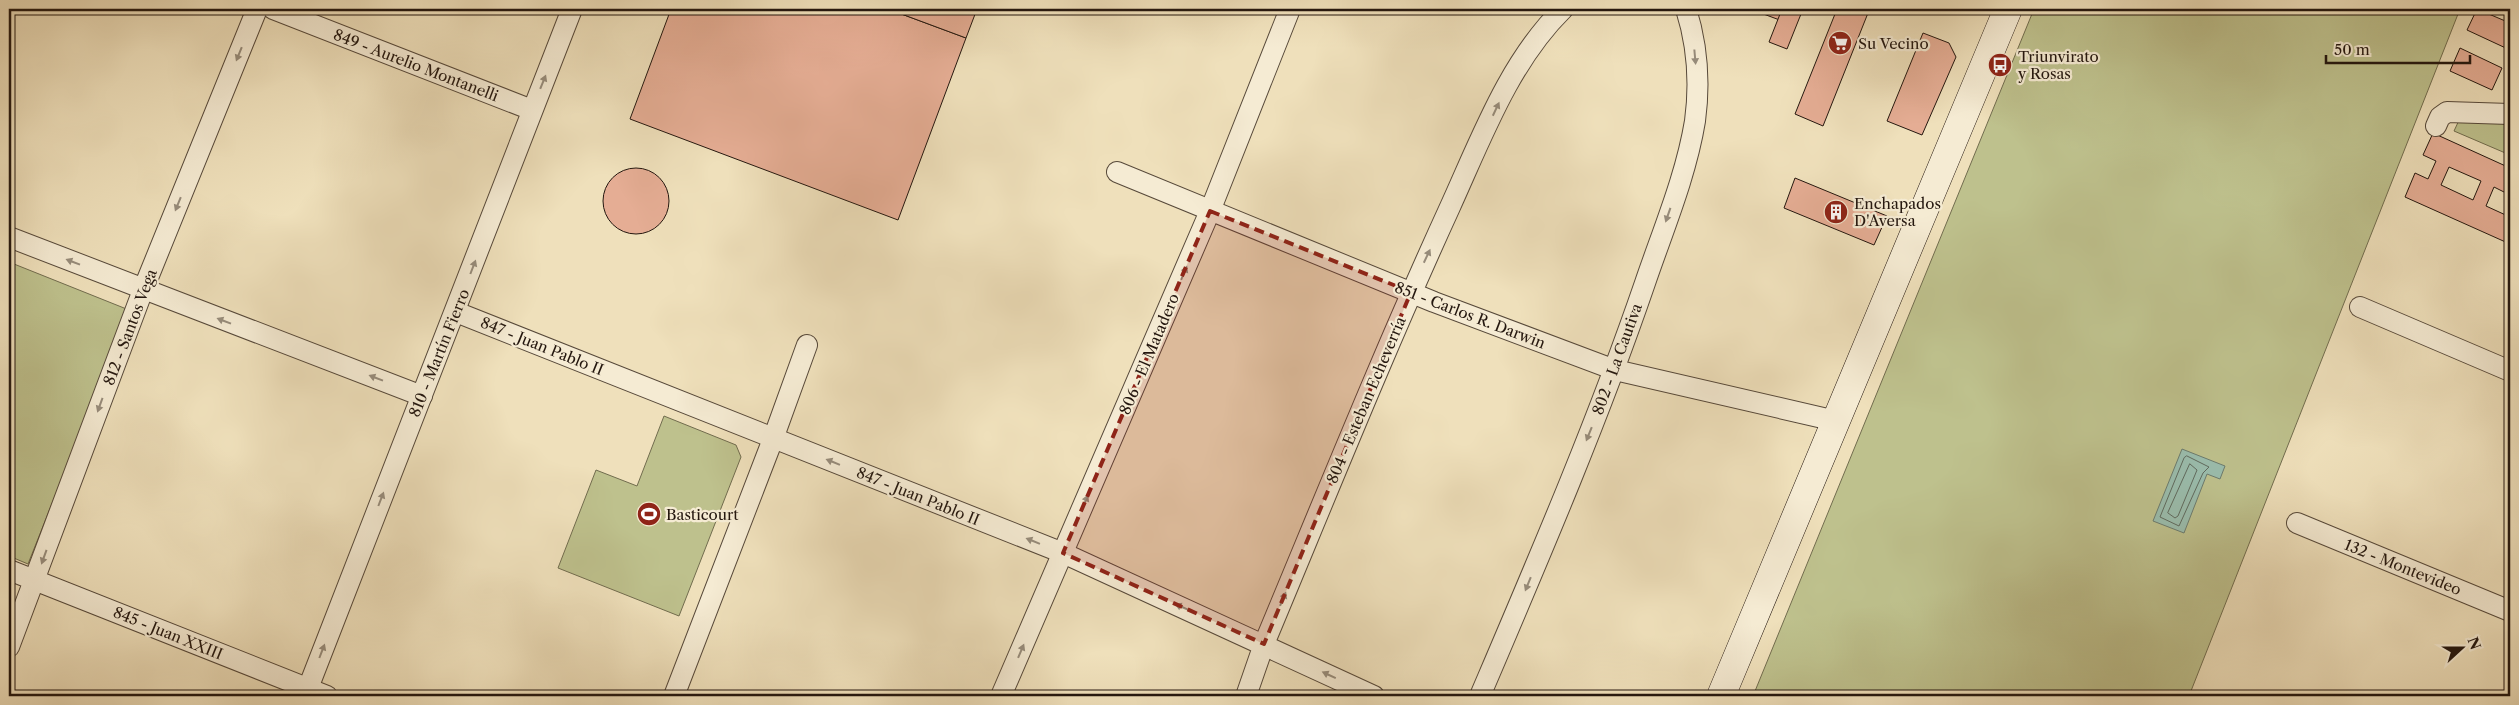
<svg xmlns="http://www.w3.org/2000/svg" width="2519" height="705" viewBox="0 0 2519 705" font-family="'Libre Caslon Text',serif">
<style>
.green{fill:#bec18d;stroke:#716c4e}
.water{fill:#9abdad;stroke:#6b7b6e}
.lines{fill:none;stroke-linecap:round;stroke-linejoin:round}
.shore{stroke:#5f6a5e;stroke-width:1}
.building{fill:#e5ad94;stroke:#24170f;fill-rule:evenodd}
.minor-casing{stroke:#57493a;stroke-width:22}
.secondary-casing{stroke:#24170f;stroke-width:29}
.minor{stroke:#f5ebd3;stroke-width:20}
.secondary{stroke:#f5ebd3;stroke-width:28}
.oneway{fill:#978c7b}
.marked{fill:#8f2418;fill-opacity:0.2;stroke:#8f2418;stroke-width:4;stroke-dasharray:10 6;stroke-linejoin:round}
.labels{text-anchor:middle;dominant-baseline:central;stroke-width:4.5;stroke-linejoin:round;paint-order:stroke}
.poi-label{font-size:15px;fill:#24170f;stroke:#f5ebd3;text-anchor:start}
.street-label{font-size:15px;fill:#24170f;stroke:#f5ebd3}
</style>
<rect width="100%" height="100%" fill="#efe0bb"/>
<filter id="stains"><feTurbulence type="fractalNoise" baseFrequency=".004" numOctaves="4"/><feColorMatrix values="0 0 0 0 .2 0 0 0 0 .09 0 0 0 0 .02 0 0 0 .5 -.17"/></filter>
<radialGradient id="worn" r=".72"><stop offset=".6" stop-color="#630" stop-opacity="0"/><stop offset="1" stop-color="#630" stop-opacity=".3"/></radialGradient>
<g class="green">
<polygon points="2034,9 2460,9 2189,696 1753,696"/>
<polygon points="2461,116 2510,119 2510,155 2454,131"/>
<polygon points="9,262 129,310 28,564 9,556"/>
<polygon points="664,416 736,445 741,457 679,616 558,568 596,470 637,486"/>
</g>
<polygon class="water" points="2182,449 2225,466 2220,479 2207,474 2184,533 2153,521"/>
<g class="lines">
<g class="shore">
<polygon points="2187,456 2209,467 2203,473 2179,526 2160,517 2184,458"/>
<polygon points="2190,464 2197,470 2178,516 2175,518 2168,513"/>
</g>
</g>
<g class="building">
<polygon points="671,9 888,9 966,38 898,220 630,119"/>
<polygon points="888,9 977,9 966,38"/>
<polygon points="1750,9 1790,9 1785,22"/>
<polygon points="1782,9 1803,9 1787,49 1769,42"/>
<polygon points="1837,9 1855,9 1868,13 1823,126 1795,114"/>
<polygon points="2477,9 2510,23 2510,50 2467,30"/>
<polygon points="1923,33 1949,43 1956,57 1922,135 1887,121"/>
<polygon points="2460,48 2502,68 2492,90 2450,71"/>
<path d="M2433,133L2510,168V195L2494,187L2486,206L2510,217V244L2405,197L2415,173L2428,179L2436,161L2423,155ZM2449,167L2481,181L2473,200L2441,185Z"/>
<circle cx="636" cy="201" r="33"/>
<polygon points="1795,178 1887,216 1874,245 1784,208"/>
</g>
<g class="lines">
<g class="minor-casing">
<g id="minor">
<polyline points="273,9 532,110"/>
<polyline points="2436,126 2440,117 2447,112 2510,114"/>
<polyline points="1117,172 1434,302 1615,370 1836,421"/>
<polyline points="9,237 422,396"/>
<polyline points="2360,307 2510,371"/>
<polyline points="456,312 1063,553 1374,696"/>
<polyline points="2297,523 2510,611"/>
<polyline points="9,570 327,696"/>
<polyline points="9,647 143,290 257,9"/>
<polyline points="305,696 572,9"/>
<polyline points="674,696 773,439 807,345"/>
<polyline points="1001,696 1210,211 1290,9"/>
<path d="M1246,696L1264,644C1325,498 1384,351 1450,207C1481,139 1509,62 1563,9"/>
<path d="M1480,696C1538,560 1597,423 1645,283C1663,230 1686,176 1695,121C1700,84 1697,44 1686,9"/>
</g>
</g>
<g class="secondary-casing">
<polyline id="secondary" points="1721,696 2008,9"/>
</g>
<use href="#minor" class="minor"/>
<use href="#secondary" class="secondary"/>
</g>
<defs><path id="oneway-solid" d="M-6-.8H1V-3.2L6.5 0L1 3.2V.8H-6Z" transform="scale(1.25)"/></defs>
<g class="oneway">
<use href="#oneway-solid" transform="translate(239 54) rotate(112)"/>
<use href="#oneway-solid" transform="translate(1695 57) rotate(85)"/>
<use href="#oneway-solid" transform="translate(543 82) rotate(-68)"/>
<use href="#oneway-solid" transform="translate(1496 109) rotate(-65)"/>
<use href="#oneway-solid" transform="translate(178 204) rotate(112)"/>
<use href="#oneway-solid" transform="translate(1668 215) rotate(109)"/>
<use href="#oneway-solid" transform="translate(1427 256) rotate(-65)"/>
<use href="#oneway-solid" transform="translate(73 262) rotate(-159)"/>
<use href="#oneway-solid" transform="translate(473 267) rotate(-69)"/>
<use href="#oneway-solid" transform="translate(1184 273) rotate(-67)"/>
<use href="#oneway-solid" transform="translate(224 321) rotate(-159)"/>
<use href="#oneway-solid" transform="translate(376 378) rotate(-159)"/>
<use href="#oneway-solid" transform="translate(100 405) rotate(110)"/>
<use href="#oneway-solid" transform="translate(1589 434) rotate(112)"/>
<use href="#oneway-solid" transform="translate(833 462) rotate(-158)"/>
<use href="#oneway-solid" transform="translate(381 499) rotate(-69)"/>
<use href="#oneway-solid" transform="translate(1085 502) rotate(-67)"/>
<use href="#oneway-solid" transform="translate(1033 541) rotate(-158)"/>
<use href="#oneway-solid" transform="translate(44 557) rotate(110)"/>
<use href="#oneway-solid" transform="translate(1528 584) rotate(112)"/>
<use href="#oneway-solid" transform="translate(1283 599) rotate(-67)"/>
<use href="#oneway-solid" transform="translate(1182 607) rotate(-156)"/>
<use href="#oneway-solid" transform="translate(322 651) rotate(-69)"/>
<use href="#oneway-solid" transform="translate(1021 651) rotate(-67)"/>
<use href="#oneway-solid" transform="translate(1329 675) rotate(-155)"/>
</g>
<path class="marked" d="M1210,211L1411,292L1264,644L1063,553Z"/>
<defs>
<g id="supermarket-disc" transform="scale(1.25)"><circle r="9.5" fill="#8f2418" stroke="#f5ebd3"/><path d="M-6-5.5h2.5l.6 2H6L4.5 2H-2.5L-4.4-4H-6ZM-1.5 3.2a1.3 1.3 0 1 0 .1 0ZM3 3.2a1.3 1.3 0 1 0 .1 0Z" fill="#fff"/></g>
<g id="bus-disc" transform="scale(1.25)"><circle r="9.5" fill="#8f2418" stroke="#f5ebd3"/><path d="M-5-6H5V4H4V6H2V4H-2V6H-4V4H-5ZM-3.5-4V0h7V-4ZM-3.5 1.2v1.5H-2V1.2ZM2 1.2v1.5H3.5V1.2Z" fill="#fff"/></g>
<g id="building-disc" transform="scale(1.25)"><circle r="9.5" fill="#8f2418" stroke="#f5ebd3"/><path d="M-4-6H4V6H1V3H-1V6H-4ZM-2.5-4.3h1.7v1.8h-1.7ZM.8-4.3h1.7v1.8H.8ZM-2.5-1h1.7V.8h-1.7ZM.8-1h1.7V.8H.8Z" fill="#fff"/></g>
<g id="stadium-disc" transform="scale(1.25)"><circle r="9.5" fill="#8f2418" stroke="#f5ebd3"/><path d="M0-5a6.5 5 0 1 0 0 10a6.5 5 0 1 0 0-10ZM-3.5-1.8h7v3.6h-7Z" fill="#fff"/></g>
</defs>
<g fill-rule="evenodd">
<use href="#supermarket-disc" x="1840" y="43"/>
<use href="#bus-disc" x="2000" y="65"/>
<use href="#building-disc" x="1836" y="212"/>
<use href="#stadium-disc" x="649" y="514"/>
</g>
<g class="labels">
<g class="poi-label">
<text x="1858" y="43">Su Vecino</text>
<text x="2018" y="56">Triunvirato<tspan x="2018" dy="17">y Rosas</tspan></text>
<text x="1854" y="203">Enchapados<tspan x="1854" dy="17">D'Aversa</tspan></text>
<text x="666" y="514">Basticourt</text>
</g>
<g class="street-label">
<text transform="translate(416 65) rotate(21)">849 - Aurelio Montanelli</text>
<text transform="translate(1470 315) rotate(21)">851 - Carlos R. Darwin</text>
<text transform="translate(130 327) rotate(-69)">812 - Santos Vega</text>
<text transform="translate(542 346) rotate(22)">847 - Juan Pablo II</text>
<text transform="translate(439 353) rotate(-68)">810 - Martín Fierro</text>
<text transform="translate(1149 354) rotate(-67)">806 - El Matadero</text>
<text transform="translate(1617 359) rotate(-70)">802 - La Cautiva</text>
<text transform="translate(1366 400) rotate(-67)">804 - Esteban Echeverría</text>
<text transform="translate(918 496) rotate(22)">847 - Juan Pablo II</text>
<text transform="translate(2403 567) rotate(22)">132 - Montevideo</text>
<text transform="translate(168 633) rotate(22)">845 - Juan XXIII</text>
</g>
</g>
<rect width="2519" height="705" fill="none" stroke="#efe0bb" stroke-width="30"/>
<rect x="10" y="10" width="2499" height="685" fill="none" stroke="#24170f" stroke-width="2.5"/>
<rect x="15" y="15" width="2489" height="675" fill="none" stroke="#24170f"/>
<g transform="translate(2462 648) rotate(69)" stroke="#f5ebd3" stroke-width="4" paint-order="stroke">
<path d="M0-4L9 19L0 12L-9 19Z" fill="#24170f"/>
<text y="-8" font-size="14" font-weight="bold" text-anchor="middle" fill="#24170f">N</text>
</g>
<path d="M2326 55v8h144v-8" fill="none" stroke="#24170f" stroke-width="2.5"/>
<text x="2334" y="55" font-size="15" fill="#24170f" stroke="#f5ebd3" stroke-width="4" paint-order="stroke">50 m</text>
<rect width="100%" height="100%" filter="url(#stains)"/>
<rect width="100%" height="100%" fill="url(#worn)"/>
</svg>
